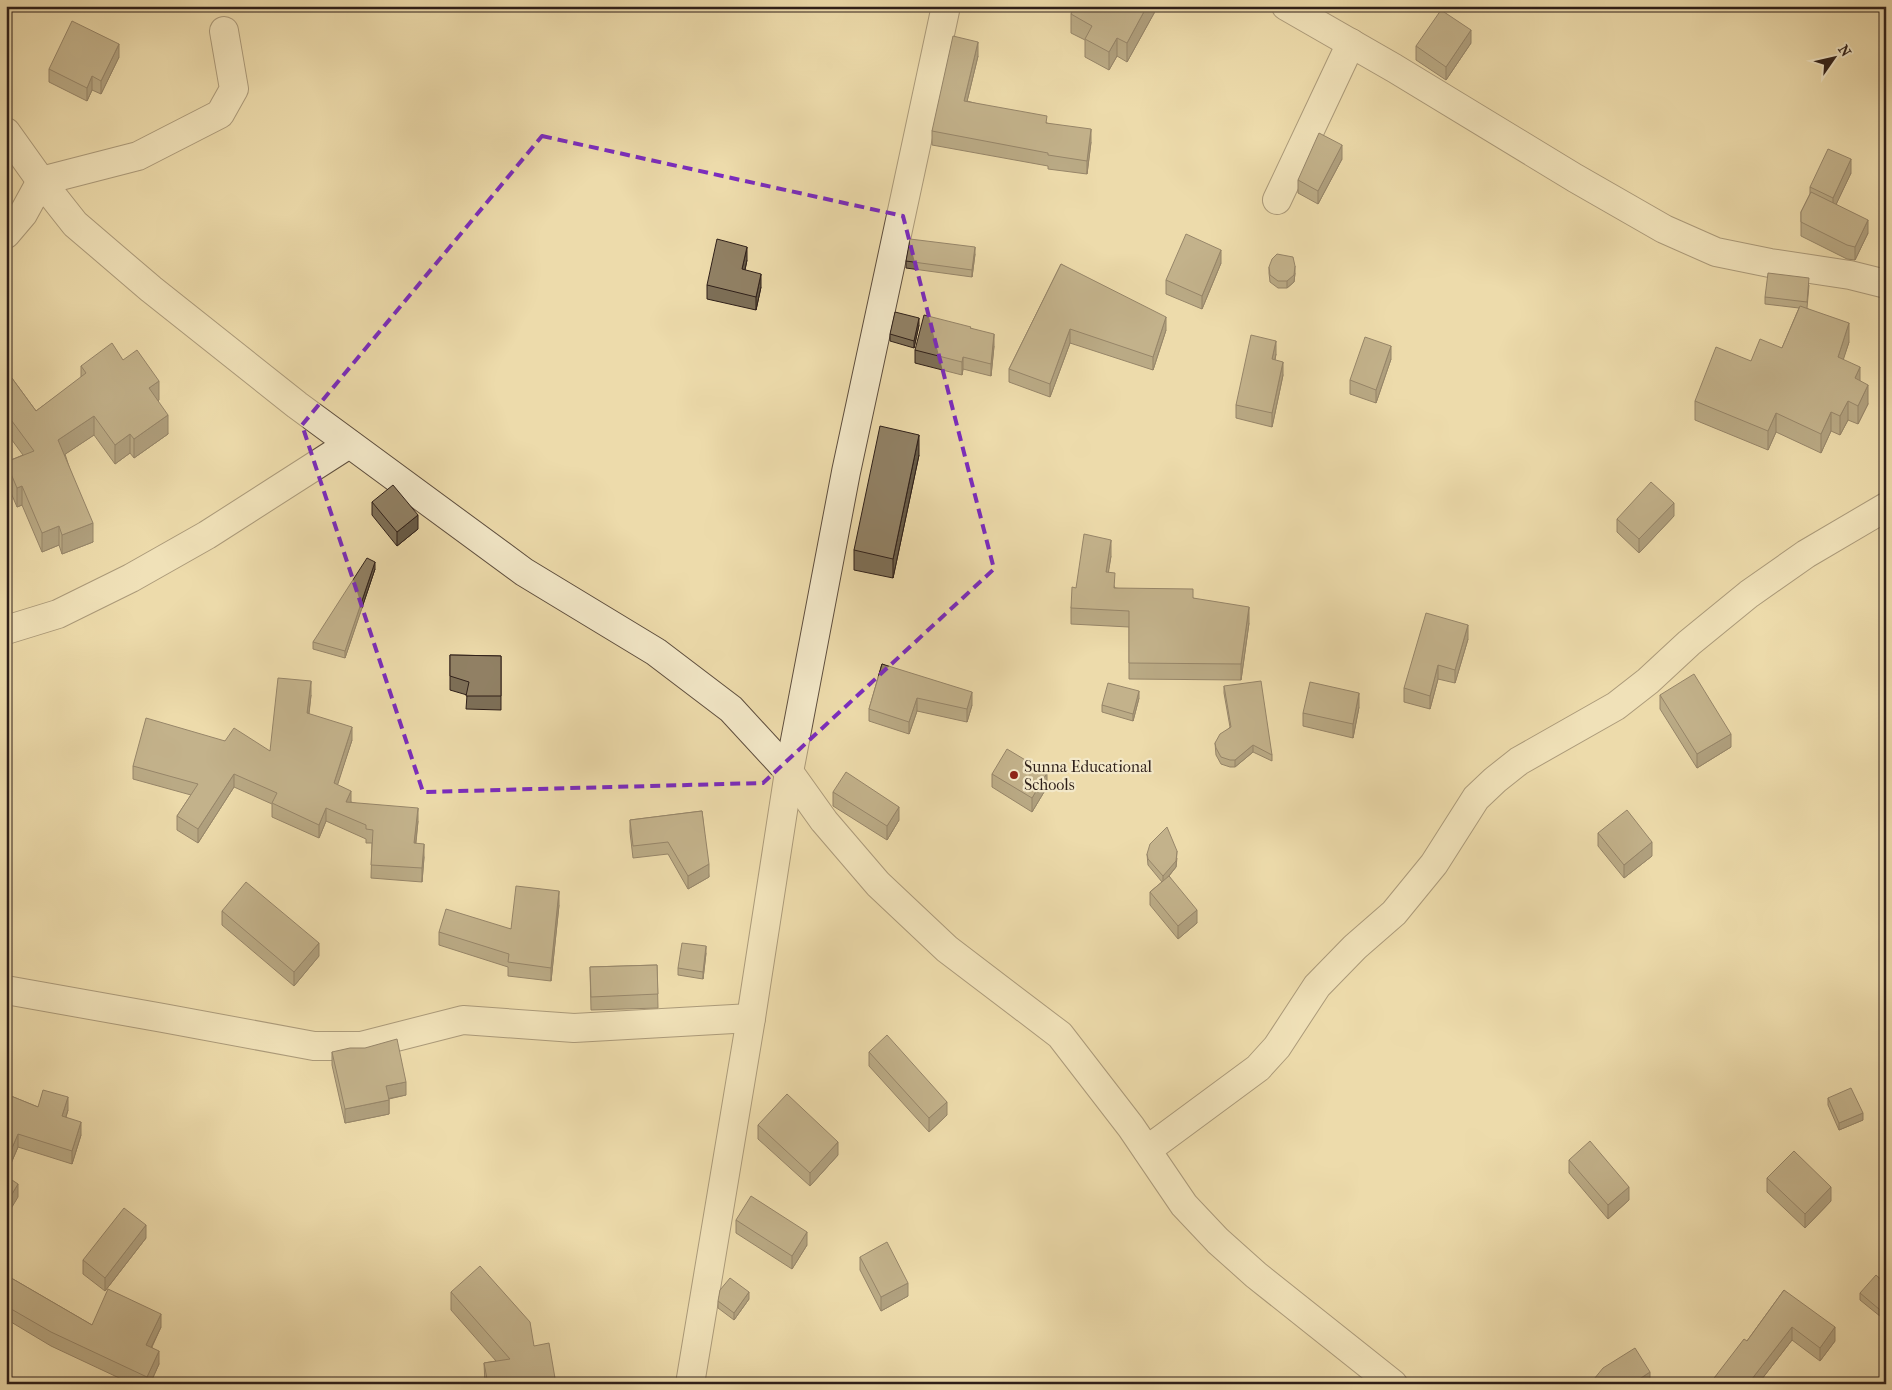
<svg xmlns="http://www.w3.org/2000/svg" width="1892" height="1390" viewBox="0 0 1892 1390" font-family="'IM FELL French Canon',serif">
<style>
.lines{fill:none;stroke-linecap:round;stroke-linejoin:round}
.minor-casing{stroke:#5e4e3e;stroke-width:30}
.minor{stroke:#f3e8c8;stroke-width:28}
.wall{fill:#7d6f57;stroke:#2e1f19}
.shaded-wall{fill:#665a47;stroke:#2e1f19}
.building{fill:#918165;stroke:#2e1f19}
.marked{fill:none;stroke:#7b2cbf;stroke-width:4;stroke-dasharray:10 6;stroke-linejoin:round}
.poi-dot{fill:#8f2418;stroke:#f3e8c8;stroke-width:2}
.labels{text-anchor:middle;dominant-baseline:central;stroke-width:4.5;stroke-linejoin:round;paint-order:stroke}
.poi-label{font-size:16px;fill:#2e1f19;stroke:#f3e8c8;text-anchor:start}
</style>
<rect width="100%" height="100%" fill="#eddbab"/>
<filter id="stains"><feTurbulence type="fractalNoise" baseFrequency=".004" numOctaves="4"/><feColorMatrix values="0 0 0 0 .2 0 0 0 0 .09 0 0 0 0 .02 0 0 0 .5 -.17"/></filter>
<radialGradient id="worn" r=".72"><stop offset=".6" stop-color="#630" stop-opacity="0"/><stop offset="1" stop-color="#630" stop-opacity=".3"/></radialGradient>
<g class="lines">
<g class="minor-casing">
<g id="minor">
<polyline points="1286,6 1394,68 1575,178 1664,229 1716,252 1770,263 1850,275 1886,284"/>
<polyline points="6,132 41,181 75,224 151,289 297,405 524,572 656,652 731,709 789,772 824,821 878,884 947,949 1060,1035 1131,1127 1184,1205 1218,1241 1256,1275 1393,1384"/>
<polyline points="1277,200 1351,43"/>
<polyline points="6,234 23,214 41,181 138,156 220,114 234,89 224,31"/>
<polyline points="6,630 58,614 131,578 207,535 349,444"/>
<polyline points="6,990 163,1018 314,1046 361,1046 463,1020 574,1028 751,1018"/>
<polyline points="1147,1150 1258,1068 1277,1047 1317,986 1355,947 1394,913 1434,864 1476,798 1495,780 1519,761 1616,706 1648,681 1689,643 1749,594 1806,554 1886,507"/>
<polyline points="690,1384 751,1018 789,772 846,472 946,6"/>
</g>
</g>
<use href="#minor" class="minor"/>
</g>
<g class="wall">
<polygon points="1070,6 1158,6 1127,62 1117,56 1109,70 1085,57 1085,40 1071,33 1071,14 1073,10 1070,8"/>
<polygon points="1471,43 1446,80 1416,60 1416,46"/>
<polygon points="978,56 967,101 1047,123 1091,142 1087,174 1048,169 1048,166 932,145 932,131"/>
<polygon points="119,57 101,94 92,90 87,101 49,82 49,69"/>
<polygon points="1342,159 1318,204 1298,193 1298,180"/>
<polygon points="1851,173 1836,204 1868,233 1855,260 1847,259 1801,236 1801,212 1810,194 1810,187"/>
<polygon points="975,254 972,277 906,268 906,261"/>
<polygon points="747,260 745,270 761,287 756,310 707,299 707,285"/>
<polygon points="1221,263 1202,309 1166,294 1166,280"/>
<polygon points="1061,264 1166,330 1153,370 1070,343 1050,397 1009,382 1009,369"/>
<polygon points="1269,267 1295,273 1294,282 1287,288 1278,288 1270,282 1269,273"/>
<polygon points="1809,285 1807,308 1849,342 1843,359 1860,381 1868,404 1858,424 1848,420 1840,435 1831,431 1821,453 1776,432 1768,450 1695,420 1695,401 1751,361 1782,348 1799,308 1765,304 1765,297"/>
<polygon points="919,325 914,348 890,341 890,334"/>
<polygon points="971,328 994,346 991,376 963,369 962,375 915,363 915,350"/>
<polygon points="1276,354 1275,360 1283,375 1272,427 1236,418 1236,405"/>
<polygon points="1391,359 1376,403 1350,394 1350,380"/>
<polygon points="123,360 159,400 158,401 168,434 134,458 130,453 115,464 94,435 65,454 93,542 62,554 59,545 42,552 22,505 17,507 6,481 6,462 23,455 6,432 6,370 36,411 81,378 81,366"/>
<polygon points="919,455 893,578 854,570 854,550"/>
<polygon points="372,502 418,529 397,546 372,515"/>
<polygon points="1674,516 1639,553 1617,532 1617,519"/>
<polygon points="1111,556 1108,572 1115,588 1193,598 1249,623 1241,680 1129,679 1129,627 1071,624 1071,608 1076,588"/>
<polygon points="375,569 345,658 313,649 313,642"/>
<polygon points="1468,639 1455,683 1438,679 1430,709 1404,702 1404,688"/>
<polygon points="450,655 501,656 501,710 466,709 467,695 450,690"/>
<polygon points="882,664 972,705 967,722 917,711 909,734 869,721 869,709"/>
<polygon points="1224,686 1272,755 1272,761 1253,752 1235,767 1230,767 1221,764 1216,755 1215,743 1230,727 1224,693"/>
<polygon points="311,695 309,714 352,740 337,785 351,802 418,821 416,843 424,857 422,882 371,878 372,843 366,843 366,839 326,821 319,838 272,817 272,804 234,787 198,843 177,830 177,816 191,795 133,779 133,766 225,741 270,751"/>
<polygon points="1660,695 1731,747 1697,768 1660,709"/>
<polygon points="1139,698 1133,721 1102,712 1102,705"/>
<polygon points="1359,707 1353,738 1303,726 1303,713"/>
<polygon points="992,774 1047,787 1032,812 992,787"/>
<polygon points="833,792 899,820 887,840 833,806"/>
<polygon points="702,811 709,877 688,889 668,854 633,858 630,832 630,820"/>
<polygon points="1598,833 1652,856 1624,878 1598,846"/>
<polygon points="1147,854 1177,858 1176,867 1169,876 1197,923 1178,939 1150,905 1150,892 1162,882 1148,865"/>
<polygon points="559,905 551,981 508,976 508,967 439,945 439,932 511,929"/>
<polygon points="222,911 319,956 294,986 222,925"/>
<polygon points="706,953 703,979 678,975 678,968"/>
<polygon points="657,965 658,1008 591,1010 590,967"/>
<polygon points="332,1052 406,1095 389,1099 389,1114 345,1123 332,1065"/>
<polygon points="869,1052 947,1115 929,1132 869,1066"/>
<polygon points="6,1094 38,1107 68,1110 66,1117 81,1135 72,1164 18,1147 6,1175"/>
<polygon points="1828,1098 1863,1120 1839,1130 1828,1105"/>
<polygon points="758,1125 838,1155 810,1186 758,1139"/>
<polygon points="1569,1160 1629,1200 1608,1219 1569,1173"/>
<polygon points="1767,1178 1831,1201 1805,1228 1767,1192"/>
<polygon points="736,1220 807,1245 792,1269 736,1233"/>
<polygon points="146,1238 105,1291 83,1274 83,1260"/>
<polygon points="860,1257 908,1296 881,1311 860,1270"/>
<polygon points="6,1275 92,1325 161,1327 152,1347 159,1364 150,1384 132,1384 51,1346 6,1319"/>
<polygon points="1886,1284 1886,1321 1860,1300 1860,1293"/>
<polygon points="1784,1290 1835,1341 1820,1361 1792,1340 1758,1384 1711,1384 1711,1382 1747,1341"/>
<polygon points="451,1292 534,1346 556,1384 485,1384 484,1363 496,1361 451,1310"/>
<polygon points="749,1299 734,1320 718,1308 718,1301"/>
</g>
<g class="shaded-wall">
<polygon points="1147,6 1158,6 1127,62 1127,43"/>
<polygon points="1471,30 1471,43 1446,80 1446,67"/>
<polygon points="1117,38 1117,56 1109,70 1109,52"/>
<polygon points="978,42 978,56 964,114 964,101"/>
<polygon points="119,44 119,57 101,94 101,81"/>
<polygon points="92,76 92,90 87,101 87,88"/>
<polygon points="1091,129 1091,142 1087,174 1087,161"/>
<polygon points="1342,145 1342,159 1318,204 1318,191"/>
<polygon points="1851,159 1851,173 1833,211 1833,198"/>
<polygon points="1868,220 1868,233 1855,260 1855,247"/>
<polygon points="747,247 747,260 742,283 742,269"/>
<polygon points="975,247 975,254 972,277 972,270"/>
<polygon points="1221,250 1221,263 1202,309 1202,296"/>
<polygon points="1295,266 1295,273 1294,282 1287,288 1287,281"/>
<polygon points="761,274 761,287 756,310 756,297"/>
<polygon points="1166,317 1166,330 1153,370 1153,357"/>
<polygon points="919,318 919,325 914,348 914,341"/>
<polygon points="1849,323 1849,342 1838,376 1838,357"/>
<polygon points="1070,329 1070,343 1050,397 1050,384"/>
<polygon points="994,334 994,346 991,376 991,364"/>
<polygon points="1276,341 1276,354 1272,373 1272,359"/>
<polygon points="1391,346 1391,359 1376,403 1376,390"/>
<polygon points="963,357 963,369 962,375 962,362"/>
<polygon points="1283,362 1283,375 1272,427 1272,413"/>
<polygon points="1860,367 1860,386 1855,378"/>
<polygon points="159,381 159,400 149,407 149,388"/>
<polygon points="1868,385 1868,404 1858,424 1858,406"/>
<polygon points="1848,401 1848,420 1840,435 1840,416"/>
<polygon points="1831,412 1831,431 1821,453 1821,434"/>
<polygon points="1776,413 1776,432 1768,450 1768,431"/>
<polygon points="168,415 168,434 134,458 134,439"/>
<polygon points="94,416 94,435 58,459 58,440"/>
<polygon points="130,434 130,453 115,464 115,445"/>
<polygon points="919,435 919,455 893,578 893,559"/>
<polygon points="22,486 22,505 17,507 17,488"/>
<polygon points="1674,503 1674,516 1639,553 1639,539"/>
<polygon points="418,515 418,529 397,546 397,532"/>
<polygon points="93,523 93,542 62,554 62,535"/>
<polygon points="59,526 59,545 42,552 42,533"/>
<polygon points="1111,540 1111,556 1106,588 1106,572"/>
<polygon points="375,562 375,569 345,658 345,651"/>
<polygon points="1249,607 1249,623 1241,680 1241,664"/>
<polygon points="1468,625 1468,639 1455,683 1455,670"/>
<polygon points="1438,665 1438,679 1430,709 1430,696"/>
<polygon points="311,681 311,695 307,727 307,713"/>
<polygon points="1139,691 1139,698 1133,721 1133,714"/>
<polygon points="972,692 972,705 967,722 967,709"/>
<polygon points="1359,693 1359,707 1353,738 1353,724"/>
<polygon points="917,698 917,711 909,734 909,722"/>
<polygon points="352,727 352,740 334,796 334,783"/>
<polygon points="1731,734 1731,747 1697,768 1697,754"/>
<polygon points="1253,745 1253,752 1235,767 1235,760"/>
<polygon points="1047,773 1047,787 1032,812 1032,798"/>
<polygon points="234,774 234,787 198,843 198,829"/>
<polygon points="351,791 351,804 346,802"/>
<polygon points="899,807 899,820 887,840 887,826"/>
<polygon points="326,808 326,821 319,838 319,825"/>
<polygon points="418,808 418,821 414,856 414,843"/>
<polygon points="1652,842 1652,856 1624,878 1624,865"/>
<polygon points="424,844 424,857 422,882 422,868"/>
<polygon points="1177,851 1176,867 1163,883 1163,876"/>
<polygon points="709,864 709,877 688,889 688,876"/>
<polygon points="559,891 559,905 551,981 551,968"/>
<polygon points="1197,910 1197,923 1178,939 1178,926"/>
<polygon points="319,943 319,956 294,986 294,972"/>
<polygon points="706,946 706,953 703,979 703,972"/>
<polygon points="406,1082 406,1095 386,1099 386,1086"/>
<polygon points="68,1097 68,1110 62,1129 62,1116"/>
<polygon points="389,1100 389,1114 345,1123 345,1109"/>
<polygon points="947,1102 947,1115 929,1132 929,1118"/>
<polygon points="1863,1113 1863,1120 1839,1130 1839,1123"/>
<polygon points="81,1122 81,1135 72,1164 72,1151"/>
<polygon points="18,1134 18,1147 6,1175 6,1162"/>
<polygon points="838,1142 838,1155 810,1186 810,1173"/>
<polygon points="18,1184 18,1197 6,1217 6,1204"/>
<polygon points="1629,1187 1629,1200 1608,1219 1608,1205"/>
<polygon points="1831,1187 1831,1201 1805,1228 1805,1214"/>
<polygon points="146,1225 146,1238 105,1291 105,1278"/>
<polygon points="807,1232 807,1245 792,1269 792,1256"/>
<polygon points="908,1283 908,1296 881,1311 881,1297"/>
<polygon points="749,1292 749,1299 734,1320 734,1313"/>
<polygon points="161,1314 161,1327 146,1358 146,1345"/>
<polygon points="1792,1327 1792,1340 1758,1384 1748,1384"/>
<polygon points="1835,1327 1835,1341 1820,1361 1820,1348"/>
<polygon points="159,1351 159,1364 150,1384 147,1384 147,1377"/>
<polygon points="1650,1372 1650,1383 1649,1384 1632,1384"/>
</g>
<g class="building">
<polygon points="1075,6 1147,6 1127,43 1117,38 1109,52 1085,39 1092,26 1071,14"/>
<polygon points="1441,10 1471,30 1446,67 1416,46"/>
<polygon points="72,21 119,44 101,81 92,76 87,88 49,69"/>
<polygon points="953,36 978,42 964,101 1047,116 1046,123 1091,129 1087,161 1048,155 1048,153 932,131"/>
<polygon points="1319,133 1342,145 1318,191 1298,180"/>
<polygon points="1828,149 1851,159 1833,198 1810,187"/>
<polygon points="1811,192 1868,220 1855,247 1847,245 1801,222 1801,212"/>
<polygon points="1186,234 1221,250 1202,296 1166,280"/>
<polygon points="717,239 747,247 742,269 761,274 756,297 707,285"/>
<polygon points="910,239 975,247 972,270 906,261"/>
<polygon points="1277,254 1293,257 1295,266 1294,275 1287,281 1278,281 1270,275 1269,267 1272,259"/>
<polygon points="1061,264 1166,317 1153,357 1070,329 1050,384 1009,369"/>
<polygon points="1768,273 1809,278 1807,302 1765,297"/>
<polygon points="1800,306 1849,323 1838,357 1860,367 1855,378 1868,385 1858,406 1848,401 1840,416 1831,412 1821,434 1776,413 1768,431 1695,401 1716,347 1751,361 1760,339 1782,348"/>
<polygon points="895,312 919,318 914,341 890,334"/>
<polygon points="924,315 971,327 970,328 994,334 991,364 963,357 962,362 915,350"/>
<polygon points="1251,335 1276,341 1272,359 1283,362 1272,413 1236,405"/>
<polygon points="1365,337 1391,346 1376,390 1350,380"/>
<polygon points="112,343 123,360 137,350 159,381 149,388 168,415 134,439 130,434 115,445 94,416 58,440 93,523 62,535 59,526 42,533 22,486 17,488 6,462 34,451 6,413 6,370 36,411 86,373 81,366"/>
<polygon points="880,426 919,435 893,559 854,550"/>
<polygon points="1651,482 1674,503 1639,539 1617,519"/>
<polygon points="393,485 418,515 397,532 372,502"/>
<polygon points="1084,534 1111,540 1106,572 1115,573 1114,588 1193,589 1193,598 1249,607 1241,664 1129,663 1129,611 1071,608 1072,587 1076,588"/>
<polygon points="367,558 375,562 345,651 313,642"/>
<polygon points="1426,613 1468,625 1455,670 1438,665 1430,696 1404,688"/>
<polygon points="450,655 501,656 501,696 466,696 469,682 450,676"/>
<polygon points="882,664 972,692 967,709 917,698 909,722 869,709"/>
<polygon points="1694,674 1731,734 1697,754 1660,695"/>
<polygon points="278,678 311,681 307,713 352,727 334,783 351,791 346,802 418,808 414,843 424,844 422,868 371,865 373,830 366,829 366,825 326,808 319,825 272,803 277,793 234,774 198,829 177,816 198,784 133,766 146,718 225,741 234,728 270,751"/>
<polygon points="1261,681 1272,755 1253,745 1235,760 1230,760 1221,757 1216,748 1215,743 1220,734 1231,727 1224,686"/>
<polygon points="1310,682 1359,693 1353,724 1303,713"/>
<polygon points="1108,683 1139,691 1133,714 1102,705"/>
<polygon points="1007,749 1047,773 1032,798 992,774"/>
<polygon points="846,772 899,807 887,826 833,792"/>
<polygon points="1627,810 1652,842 1624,865 1598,833"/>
<polygon points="702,811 709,864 688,876 668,842 633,846 630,820"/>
<polygon points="1167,827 1177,851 1176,861 1163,876 1148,859 1147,854 1150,844"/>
<polygon points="1169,876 1197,910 1178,926 1150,892"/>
<polygon points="246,882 319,943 294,972 222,911"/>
<polygon points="516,886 559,891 551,968 508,962 509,954 439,932 446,909 511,929"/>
<polygon points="682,943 706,946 703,972 678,968"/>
<polygon points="657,965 658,994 591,997 590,967"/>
<polygon points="887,1035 947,1102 929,1118 869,1052"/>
<polygon points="397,1039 406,1082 386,1086 389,1100 345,1109 332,1052 350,1048 365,1048"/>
<polygon points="1851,1088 1863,1113 1839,1123 1828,1098"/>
<polygon points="43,1090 68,1097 62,1116 81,1122 72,1151 18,1134 6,1162 6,1094 38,1107"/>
<polygon points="787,1094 838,1142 810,1173 758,1125"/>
<polygon points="1590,1141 1629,1187 1608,1205 1569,1160"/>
<polygon points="1794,1151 1831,1187 1805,1214 1767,1178"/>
<polygon points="6,1176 18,1184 6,1204"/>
<polygon points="751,1196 807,1232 792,1256 736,1220"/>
<polygon points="124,1208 146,1225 105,1278 83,1260"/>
<polygon points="887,1242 908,1283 881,1297 860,1257"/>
<polygon points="480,1266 530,1322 534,1346 549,1343 556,1384 488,1384 484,1363 510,1359 451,1292"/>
<polygon points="6,1275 92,1325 108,1289 161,1314 146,1345 159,1351 147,1377 51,1332 6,1306"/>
<polygon points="1876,1275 1886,1284 1886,1315 1860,1293"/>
<polygon points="730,1278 749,1292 734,1313 718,1301 720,1290"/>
<polygon points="1784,1290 1835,1327 1820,1348 1792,1327 1748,1384 1713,1384 1711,1382 1744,1339 1747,1341"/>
<polygon points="1635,1348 1650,1372 1632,1384 1590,1384 1603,1368"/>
</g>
<path d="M0 0H1892V1390H0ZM542,136L903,216L994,569L763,783L423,792L302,425Z" fill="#eddbab" fill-opacity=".55" fill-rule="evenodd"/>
<path class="marked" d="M542,136L903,216L994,569L763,783L423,792L302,425Z"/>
<circle class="poi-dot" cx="1014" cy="775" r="5"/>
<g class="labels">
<g class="poi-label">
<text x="1024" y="766">Sunna Educational<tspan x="1024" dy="18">Schools</tspan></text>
</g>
</g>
<rect width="1892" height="1390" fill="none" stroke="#eddbab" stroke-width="25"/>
<rect x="8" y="8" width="1877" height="1375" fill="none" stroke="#2e1f19" stroke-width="2.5"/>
<rect x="12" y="12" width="1867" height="1365" fill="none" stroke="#2e1f19"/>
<g transform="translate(1834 58) rotate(56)" stroke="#f3e8c8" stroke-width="4" paint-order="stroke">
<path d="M0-4L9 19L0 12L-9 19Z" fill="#2e1f19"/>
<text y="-8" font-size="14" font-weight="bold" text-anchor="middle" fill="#2e1f19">N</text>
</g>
<rect width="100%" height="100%" filter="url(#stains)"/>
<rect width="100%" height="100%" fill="url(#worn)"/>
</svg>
